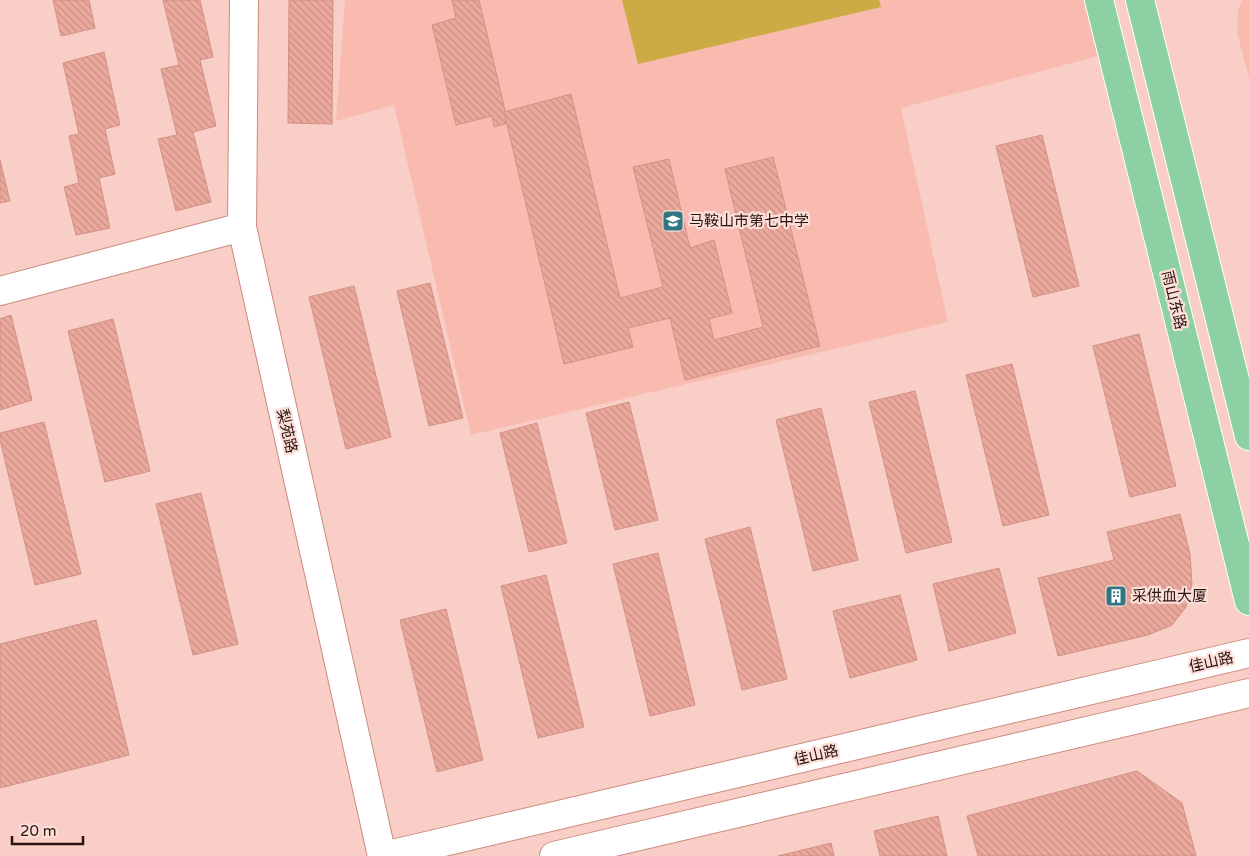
<svg xmlns="http://www.w3.org/2000/svg" width="1249" height="856" viewBox="0 0 1249 856" font-family="'Varela Round','Noto Sans SC',sans-serif">
<style>
.built{fill:#f9bbb0}
.green{fill:#ca4}
.building{fill:url(#building-back-hatch);stroke:#d29185}
.lines{fill:none;stroke-linecap:round;stroke-linejoin:round}
.minor-casing{stroke:#cb8b7f;stroke-width:30}
.major-casing{stroke:#fff;stroke-width:30}
.minor{stroke:#fff;stroke-width:28}
.major{stroke:#8dd1a3;stroke-width:28}
.labels{text-anchor:middle;dominant-baseline:central;stroke-width:4.5;stroke-linejoin:round;paint-order:stroke}
.poi-label{font-size:15px;fill:#2b130f;stroke:#fcdfd9;text-anchor:start}
.street-label{font-size:15px;fill:#2b130f;stroke:#fcdfd9}
</style>
<defs>
<pattern id="building-back-hatch" width="6" height="6" patternUnits="userSpaceOnUse" patternTransform="scale(1.25)"><rect width="6" height="6" fill="#eba89c"/><path d="M-1 5l2 2M0 0l6 6M5-1l2 2" fill="none" stroke="#ca9085"/></pattern>
</defs>
<rect width="100%" height="100%" fill="#f8cec6"/>
<g class="built">
<polygon points="345,0 1098,0 1110,53 901,108 948,322 471,435 394,105 336,121"/>
<polygon points="1242,0 1249,0 1249,78 1237,32 1238,10"/>
</g>
<polygon class="green" points="622,0 879,0 881,7 638,64"/>
<g class="building">
<polygon points="53,0 89,0 95,28 61,36"/>
<polygon points="163,0 200,0 213,57 200,60 216,126 193,132 211,202 176,211 158,139 177,135 161,69 179,65"/>
<polygon points="289,0 333,0 332,124 288,123"/>
<polygon points="452,0 479,0 508,123 494,127 492,116 456,125 432,25 456,18"/>
<polygon points="104,52 120,125 105,129 115,174 99,178 110,228 76,235 64,187 79,183 69,136 79,134 63,63"/>
<polygon points="571,94 620,298 663,287 633,167 669,159 690,248 714,240 732,313 709,319 714,340 763,327 725,169 773,157 820,346 685,380 670,318 628,328 633,347 564,364 504,112"/>
<polygon points="1042,135 1079,286 1033,297 996,146"/>
<polygon points="0,160 10,201 0,203"/>
<polygon points="430,283 463,418 429,426 397,291"/>
<polygon points="354,286 391,437 346,449 309,297"/>
<polygon points="11,315 32,400 0,410 0,319"/>
<polygon points="113,319 150,471 105,482 68,331"/>
<polygon points="1139,334 1176,486 1130,497 1093,346"/>
<polygon points="1012,364 1049,515 1003,526 966,375"/>
<polygon points="915,391 952,542 906,553 869,402"/>
<polygon points="629,402 658,520 615,530 586,413"/>
<polygon points="821,408 858,560 813,571 776,420"/>
<polygon points="44,422 81,574 35,585 0,440 0,433"/>
<polygon points="537,423 567,543 529,552 500,433"/>
<polygon points="201,493 238,644 193,655 156,504"/>
<polygon points="1180,514 1190,554 1192,584 1186,607 1172,625 1148,635 1058,656 1038,578 1114,560 1107,532"/>
<polygon points="750,527 787,679 742,690 705,539"/>
<polygon points="658,553 695,705 650,716 613,564"/>
<polygon points="999,568 1016,633 949,651 933,584"/>
<polygon points="546,575 584,727 538,738 501,586"/>
<polygon points="900,595 917,660 850,678 833,611"/>
<polygon points="446,609 483,760 437,772 400,620"/>
<polygon points="96,620 129,755 0,788 0,644"/>
<polygon points="1137,771 1182,803 1196,856 978,856 967,816"/>
<polygon points="938,816 947,856 880,856 874,831"/>
<polygon points="831,843 834,856 778,856"/>
</g>
<g class="lines">
<g class="minor-casing">
<g id="minor">
<polyline points="244,0 242,227 382,856"/>
<polyline points="0,291 242,227"/>
<polyline points="384,856 1249,653"/>
<polyline points="554,856 1249,693"/>
</g>
</g>
<g class="major-casing">
<g id="major">
<polyline points="1099,0 1249,601"/>
<polyline points="1140,0 1249,436"/>
</g>
</g>
<use href="#minor" class="minor"/>
<use href="#major" class="major"/>
</g>
<defs>
<g id="school-square" transform="scale(1.125)"><rect x="-9" y="-9" width="18" height="18" rx="4" fill="#2f7682" stroke="#fcdfd9"/><path d="M0-5L7-2L0 1L-7-2ZM-4 1L0 2.5L4 1V4Q0 6-4 4Z" fill="#fff"/></g>
<g id="building-square" transform="scale(1.125)"><rect x="-9" y="-9" width="18" height="18" rx="4" fill="#2f7682" stroke="#fcdfd9"/><path d="M-4-6H4V6H1V3H-1V6H-4ZM-2.5-4.3h1.7v1.8h-1.7ZM.8-4.3h1.7v1.8H.8ZM-2.5-1h1.7V.8h-1.7ZM.8-1h1.7V.8H.8Z" fill="#fff"/></g>
</defs>
<g fill-rule="evenodd">
<use href="#school-square" x="673" y="221"/>
<use href="#building-square" x="1116" y="596"/>
</g>
<g class="labels">
<g class="poi-label">
<text x="689" y="221">马鞍山市第七中学</text>
<text x="1132" y="596">采供血大厦</text>
</g>
<g class="street-label">
<text transform="translate(1174 300) rotate(76)">雨山东路</text>
<text transform="translate(287 431) rotate(77)">梨苑路</text>
<text transform="translate(1211 662) rotate(-13)">佳山路</text>
<text transform="translate(816 755) rotate(-13)">佳山路</text>
</g>
</g>
<path d="M12 836v8h71v-8" fill="none" stroke="#2b130f" stroke-width="2.5"/>
<text x="20" y="836" font-size="15" fill="#2b130f" stroke="#fcdfd9" stroke-width="4" paint-order="stroke">20 m</text>
</svg>
